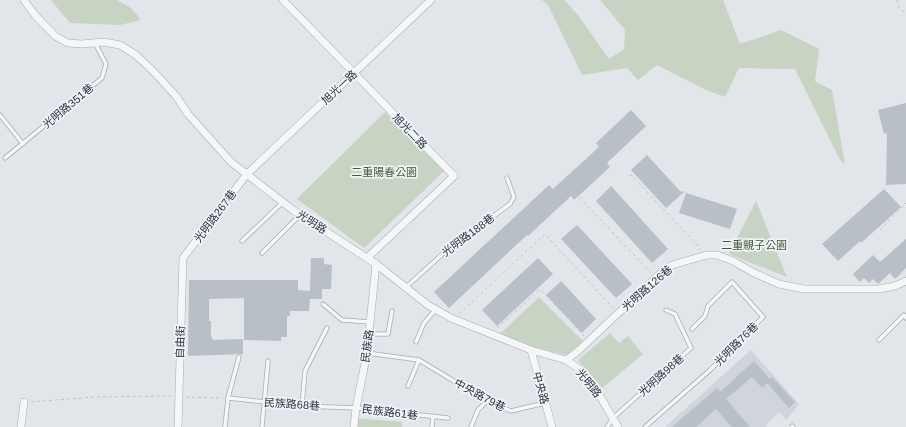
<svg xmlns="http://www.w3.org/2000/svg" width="906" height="427" viewBox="0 0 906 427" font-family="Helvetica,'Noto Sans TC',sans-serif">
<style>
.built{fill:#d0d4dc}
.green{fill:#c8d4c3}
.building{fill:#b9bfc7}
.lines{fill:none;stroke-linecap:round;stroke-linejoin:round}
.lane-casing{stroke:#a7acb4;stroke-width:5}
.street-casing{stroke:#a7acb4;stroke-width:8}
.path{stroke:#bfc3c9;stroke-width:1;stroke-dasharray:3 3;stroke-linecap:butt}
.lane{stroke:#f4f6f8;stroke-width:3.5}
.street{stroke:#f4f6f8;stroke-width:7}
.labels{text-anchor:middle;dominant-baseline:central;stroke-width:3.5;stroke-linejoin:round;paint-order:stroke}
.street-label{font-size:11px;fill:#2a3342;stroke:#f1f4f7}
.park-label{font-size:11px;fill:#405e37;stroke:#f1f4f7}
</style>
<rect width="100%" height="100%" fill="#e2e5ea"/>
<polygon class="built" points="751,350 799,404 786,420 779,412 765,425 767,427 665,427"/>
<g class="green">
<polygon points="51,0 117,0 131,8 141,20 120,25 70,23"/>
<polygon points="542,0 564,0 578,15 609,59 624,49 625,30 600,0 723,0 740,44 781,30 819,49 815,81 832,90 845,164 840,160 795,69 739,68 725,97 706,90 657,65 638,80 627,68 582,75 548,5"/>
<polygon points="385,112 444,171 364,248 297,199"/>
<polygon points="756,201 787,277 729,254"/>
<polygon points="539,297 583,341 566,355 530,346 500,334"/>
<polygon points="610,333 619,343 628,336 643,354 602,388 578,360"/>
<polygon points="354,418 402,422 402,427 353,427"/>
</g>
<g class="building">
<polygon points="906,103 906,184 886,185 887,133 884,134 878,110"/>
<polygon points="631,110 646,126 607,163 610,167 574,200 571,196 528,236 527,235 449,308 434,292 549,185 553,189 599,147 596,143"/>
<polygon points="647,155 680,191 684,192 666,208 631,170"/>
<polygon points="611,186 668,249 652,263 596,201"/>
<polygon points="884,189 901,207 861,243 860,241 838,261 822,244"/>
<polygon points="686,193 737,209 730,229 679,213"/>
<polygon points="577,225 632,284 616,298 561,239"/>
<polygon points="906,239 906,268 895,279 890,273 878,284 873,279 869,283 864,278 860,282 853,274 873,255 880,262"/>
<polygon points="311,258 324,258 324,264 332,265 331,289 322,289 322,299 310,299 309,311 290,311 290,316 287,316 287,337 281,337 281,341 244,340 244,298 209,299 209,321 211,321 211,336 213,340 243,339 243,354 188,356 189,280 298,280 298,290 310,291"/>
<polygon points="538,258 553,274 497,326 482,310"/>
<polygon points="561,281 596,319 582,333 546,295"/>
<polygon points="754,361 770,379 772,377 795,402 789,408 767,383 762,388 752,377 726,399 750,427 732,427 716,409 696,427 672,427 717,388 720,392"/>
</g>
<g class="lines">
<g class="lane-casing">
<g id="lane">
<polyline points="0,115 23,144"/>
<polyline points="5,158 102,78 106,64 95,43"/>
<polyline points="242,241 283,202"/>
<polyline points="262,253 300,215"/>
<polyline points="405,288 447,250 510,204 514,197 507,178"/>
<polyline points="323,304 342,320 370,322"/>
<polyline points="369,334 388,334 392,311"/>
<polyline points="879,340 904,315 906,318"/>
<polyline points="416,342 424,323 436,309"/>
<polyline points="367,353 419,360 487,401 511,411 545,403"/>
<polyline points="408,386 419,360"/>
<polyline points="228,398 302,406 356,408 448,418"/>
<polyline points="302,406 305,371 327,328"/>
<polyline points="792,426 793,427"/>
<polyline points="225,427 228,398 239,357"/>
<polyline points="262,427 268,361"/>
<polyline points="432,427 433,417"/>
<polyline points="471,427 478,410 487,401"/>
<polyline points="607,427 613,418 691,348 675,314 666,310"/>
<polyline points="645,427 709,371 763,317 732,282 708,306 705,316 692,329"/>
</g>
</g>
<g class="street-casing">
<g id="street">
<polyline points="24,0 35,15 55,36 68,43 82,44 104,42 120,45 136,55 153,71 176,96 188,114 231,162 293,210 376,264 428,305 451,318 531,350 566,360 581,370 594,386 618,427"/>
<polyline points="283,0 454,176 367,258"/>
<polyline points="531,350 552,427"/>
<polyline points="566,360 577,352 662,272 672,265 707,255 717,255 733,261 754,273 779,284 804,289 878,289 895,286 906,281"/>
<polyline points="21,427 24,402"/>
<polyline points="178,427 183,258 247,174 431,0"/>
<polyline points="354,427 356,408 367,353 376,264"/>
</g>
</g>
<g class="path">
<polyline points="897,0 898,6 906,14"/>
<polyline points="630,174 701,249"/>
<polyline points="579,197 651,273"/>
<polyline points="880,230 906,203"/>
<polyline points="188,296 286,296"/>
<polyline points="459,314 545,234 613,308"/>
<polyline points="497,328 540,289 584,336"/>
<polyline points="186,397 223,398"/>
<polyline points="31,402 93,397 171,396"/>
</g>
<use href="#lane" class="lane"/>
<use href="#street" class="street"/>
</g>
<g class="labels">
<g class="street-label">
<text transform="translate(339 87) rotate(-43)">旭光一路</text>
<text transform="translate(68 106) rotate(-40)">光明路351巷</text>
<text transform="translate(410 131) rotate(46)">旭光二路</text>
<text transform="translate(215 216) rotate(-53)">光明路267巷</text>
<text transform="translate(312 222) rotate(33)">光明路</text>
<text transform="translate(468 235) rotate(-37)">光明路188巷</text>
<text transform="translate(647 288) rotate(-41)">光明路126巷</text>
<text transform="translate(180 342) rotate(-88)">自由街</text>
<text transform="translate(736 344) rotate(-45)">光明路76巷</text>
<text transform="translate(367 346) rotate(-82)">民族路</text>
<text transform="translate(661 375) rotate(-42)">光明路98巷</text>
<text transform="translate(589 383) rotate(51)">光明路</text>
<text transform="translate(541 388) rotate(75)">中央路</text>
<text transform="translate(480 395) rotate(28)">中央路79巷</text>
<text transform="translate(292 404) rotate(4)">民族路68巷</text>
<text transform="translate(390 412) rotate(7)">民族路61巷</text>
</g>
<g class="park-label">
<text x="384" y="172">二重陽春公園</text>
<text x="754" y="245">二重親子公園</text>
</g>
</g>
</svg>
